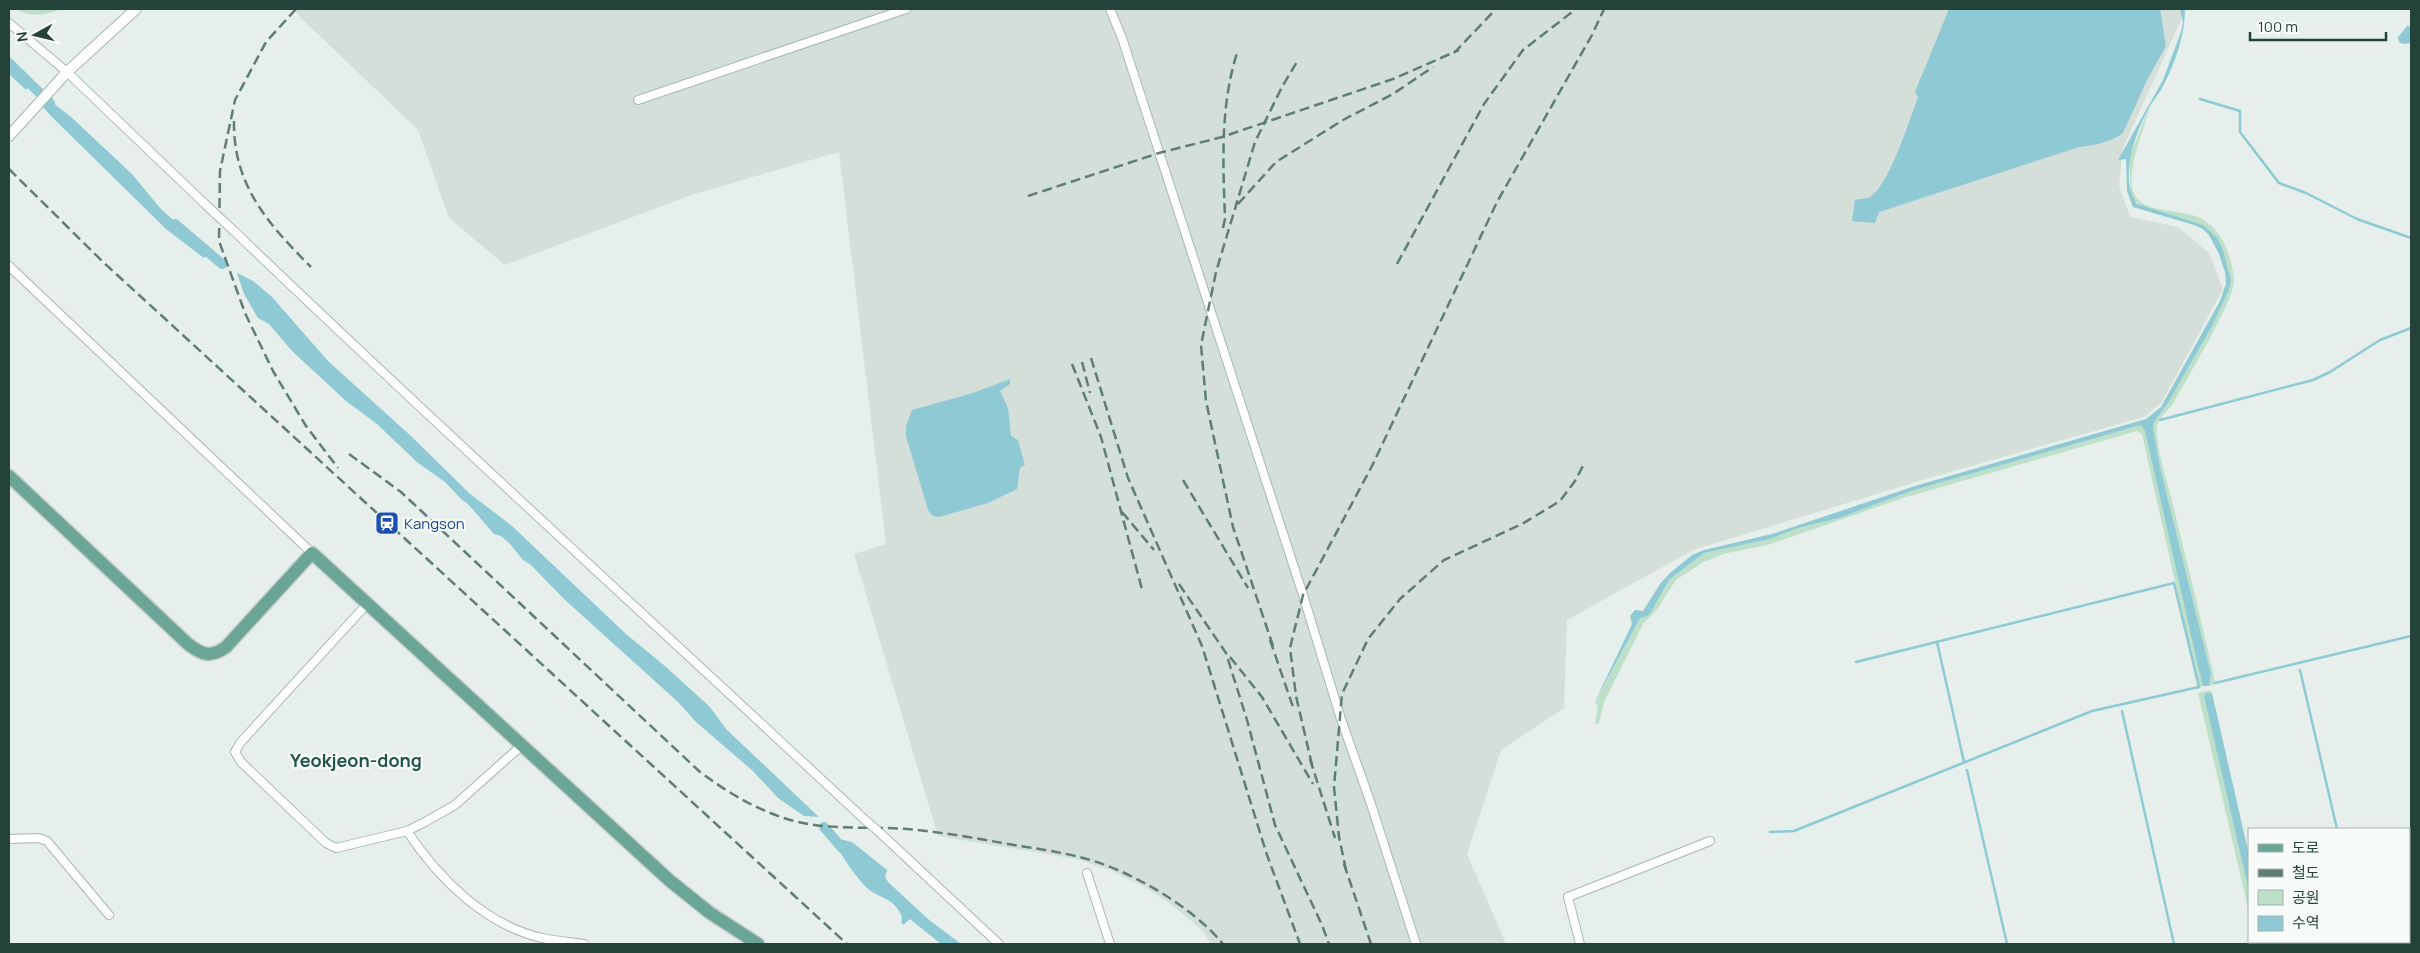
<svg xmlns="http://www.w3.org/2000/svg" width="2420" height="953" viewBox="0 0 2420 953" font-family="Manrope,'Noto Sans KR',sans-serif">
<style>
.built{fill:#d4dfda}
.green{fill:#bfe0c8}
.water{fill:#8ec9d4}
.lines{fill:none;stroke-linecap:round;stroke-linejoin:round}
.stream{stroke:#8ec9d4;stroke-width:2.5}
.canal{stroke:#8ec9d4;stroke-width:10}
.minor-casing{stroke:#a8b8b2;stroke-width:10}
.tertiary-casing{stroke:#a8b8b2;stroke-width:12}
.primary-casing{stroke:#c2cac8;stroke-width:15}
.minor{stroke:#fff;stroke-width:8}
.tertiary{stroke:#fff;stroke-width:10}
.primary{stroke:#6aa596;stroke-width:12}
.rail{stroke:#5f7d75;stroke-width:2.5;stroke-dasharray:10 5;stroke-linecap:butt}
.minor-bridge-casing{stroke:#a8b8b2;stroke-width:10;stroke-linecap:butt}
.minor-bridge{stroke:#fff;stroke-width:8}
.labels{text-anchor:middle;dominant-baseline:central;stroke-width:4.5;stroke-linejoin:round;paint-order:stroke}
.transit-label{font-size:15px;fill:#164399;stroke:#f7fbf9;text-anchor:start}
.quarter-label{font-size:18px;font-weight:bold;fill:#1f5548;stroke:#f7fbf9}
</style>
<rect width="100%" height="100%" fill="#e6efeb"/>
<polygon class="built" points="294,9 2186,9 2123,148 2119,185 2130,217 2178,227 2209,253 2223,289 2162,402 2144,417 1926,479 1693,550 1567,620 1564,708 1501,750 1467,854 1506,944 1211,944 1203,931 1172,905 1148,889 1110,870 1076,859 938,836 854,554 886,544 839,152 694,194 505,265 449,218 418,130 300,17"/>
<g class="green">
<path d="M17,9H61C48,15 29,18 17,9Z"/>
<path d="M2150,105C2144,133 2130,156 2132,186C2135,216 2181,207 2202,219C2223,231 2232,257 2234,280C2236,298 2185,382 2174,402C2169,410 2159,417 2157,426C2154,439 2167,482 2171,497C2186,558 2201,620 2215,681L2214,684L2209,686L2211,674L2160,467L2153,428L2154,422L2168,403L2211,328L2229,290L2231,280L2222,247L2203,225L2142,207L2133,199L2131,193L2129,159Z"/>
<polygon points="2141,425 2145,431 2203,686 2200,687 2193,662 2142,434 2137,431 1903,498 1771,544 1723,554 1702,563 1676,580 1655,612 1643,624 1604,702 1599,723 1595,724 1598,706 1595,703 1640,618 1669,580 1704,553 1770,539 1798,528 1839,518 1914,490"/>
<polygon points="2211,690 2212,693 2207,693 2249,891 2249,912 2198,693"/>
</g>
<g class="water">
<path d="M1949,9H2160L2166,46L2148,78L2123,133C2109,143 2095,145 2079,147L1879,212L1875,223L1852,221L1855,200C1859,199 1866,199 1870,197C1889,186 1910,119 1918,97L1915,92Z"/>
<path d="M2180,9H2185C2185,35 2175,63 2163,86C2160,93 2154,99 2150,106C2136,132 2118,177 2137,204L2203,225L2217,238L2222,247L2231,280L2229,290L2211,328L2168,403L2154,422L2153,428L2160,467L2211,674L2209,686H2203L2198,666L2145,431L2141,425L1914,490L1839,518L1798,528L1770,539L1704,553L1669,580L1649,615L1640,618L1594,704L1632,624L1630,616L1635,610L1643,611L1660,584L1670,573L1692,555L1704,550L1772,534L1915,486L2146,419L2161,407L2220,301L2226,284L2225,272L2219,254L2209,235L2203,229L2194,225L2133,207L2127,191L2126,159L2118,160L2163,80L2181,32L2183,22Z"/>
<polygon points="2408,25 2411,29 2411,43 2403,44 2399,42 2398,37"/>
<polygon points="9,56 32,82 26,90 9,74"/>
<polygon points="49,100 70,116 132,174 160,208 209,253 204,258 166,229 51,116 43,107"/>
<polygon points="237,273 253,281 272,297 328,361 412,437 469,493 512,526 626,634 666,667 710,707 726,729 819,817 804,816 778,798 753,771 696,722 678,702 564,599 531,565 523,560 510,544 501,536 494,534 468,504 461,499 445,482 418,463 377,424 346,401 292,351 269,324 258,318 244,294"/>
<polygon points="1010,379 1010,384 1000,391 1008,408 1011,436 1018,440 1025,465 1020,468 1017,489 988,503 939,517 933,516 928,510 906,436 906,426 912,410 973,393"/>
<polygon points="2207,693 2212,693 2249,855 2249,891 2204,696"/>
<path d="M831,837L852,842L887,870L885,877L888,882L928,919L961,944H941L910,919L903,925C900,921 903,919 901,915C894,897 876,898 865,886C851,871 841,854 831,837Z"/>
</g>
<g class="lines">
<g class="stream">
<polyline points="2200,99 2240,111 2240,132 2279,183 2306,193 2357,219 2411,238"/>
<polyline points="2160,420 2313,380 2330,372 2380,340 2411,328"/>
<polyline points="1937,642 1964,762"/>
<polyline points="2300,670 2337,829"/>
<polyline points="2215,683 2411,636"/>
<polyline points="2122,711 2174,944"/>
<polyline points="1967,770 2007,944"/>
<polyline points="1770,832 1794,831 2092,711 2199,687 2174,583 1856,662"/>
<polyline points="2363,942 2364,944"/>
</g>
<g class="canal">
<polyline points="9,63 50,103"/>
<polyline points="175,224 222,264"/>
<polyline points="824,827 842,848"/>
</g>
<g class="minor-casing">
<g id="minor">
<polyline points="1110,9 1122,38 1303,595 1341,719 1370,801 1416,944"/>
<polyline points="9,23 67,72 205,204"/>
<polyline points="638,100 906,9"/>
<path d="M234,231C441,430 654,623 864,819"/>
<polyline points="9,266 312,553"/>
<polyline points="367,604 240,743 235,752 241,762 326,843 336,848 407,831 425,822 455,805 522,745"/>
<path d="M407,831C438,878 485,925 542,938C556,941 570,942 584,944"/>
<polyline points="878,831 999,944"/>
<polyline points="9,839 38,838 47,841 109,915"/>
<polyline points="1087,873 1110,944"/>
<polyline points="1580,944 1568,897 1710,841"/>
</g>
</g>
<g class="tertiary-casing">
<polyline id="tertiary" points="9,136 67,72 136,9"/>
</g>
<g class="primary-casing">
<path id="primary" d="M9,476L188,644C202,655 211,658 226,647L312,553L669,880L710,913L758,944"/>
</g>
<use href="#minor" class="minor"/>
<use href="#tertiary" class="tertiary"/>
<use href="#primary" class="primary"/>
<g class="rail">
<polyline points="296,9 266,42 235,100 220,171 219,241 245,313 273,371 306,426 338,468"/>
<polyline points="1454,53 1496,9"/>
<path d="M234,121C233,185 268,224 311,267"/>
<polyline points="9,169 102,261 847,944"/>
<polyline points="1028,196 1159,153 1222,137 1393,79 1459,50"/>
<polyline points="1238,204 1276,162 1343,120 1393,94 1433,67"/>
<path d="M1223,228L1225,219C1223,162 1220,107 1237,53"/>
<polyline points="1397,264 1484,104 1523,50 1576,9"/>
<polyline points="1091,358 1128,478 1202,646 1267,855 1300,944"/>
<polyline points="1082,362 1090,393"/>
<polyline points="1072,364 1101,437 1143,593"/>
<path d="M349,454L401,492L700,772C727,792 755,809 787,819C826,831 867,826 907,829C941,832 975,838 1008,844C1032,848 1056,851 1079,857C1127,868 1192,906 1223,944"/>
<polyline points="1183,480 1248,588"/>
<polyline points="1122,512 1154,550"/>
<polyline points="1179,584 1226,653 1247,720 1275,825 1322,925 1329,944"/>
<polyline points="1270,640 1293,707"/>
<polyline points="1273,646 1233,527 1206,401 1201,345 1216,272 1255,142 1282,87 1298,60"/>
<polyline points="1230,657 1262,697 1313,784"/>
<polyline points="1310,759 1335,838"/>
<polyline points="1312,765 1296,696 1290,648 1303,595 1372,466 1497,202 1592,35 1604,9"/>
<polyline points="1344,864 1371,944"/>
<polyline points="1346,870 1339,837 1334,787 1342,694 1368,639 1400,599 1444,560 1522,524 1560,501 1575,481 1584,464"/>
</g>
<g class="minor-bridge-casing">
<g id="minor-bridge">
<polyline points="205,204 234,231"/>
<polyline points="864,819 878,831"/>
</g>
</g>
<use href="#minor-bridge" class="minor-bridge"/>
</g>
<defs>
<g id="station-square" transform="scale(1.25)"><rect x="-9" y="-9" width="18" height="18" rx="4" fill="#1a4fb4" stroke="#f7fbf9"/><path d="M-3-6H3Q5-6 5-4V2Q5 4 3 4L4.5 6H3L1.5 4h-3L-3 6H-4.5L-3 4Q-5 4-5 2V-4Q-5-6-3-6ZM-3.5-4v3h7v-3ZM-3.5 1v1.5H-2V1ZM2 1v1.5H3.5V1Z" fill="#fff"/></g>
</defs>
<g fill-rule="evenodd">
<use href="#station-square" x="387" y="523"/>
</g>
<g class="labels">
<g class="transit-label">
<text x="404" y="523">Kangson</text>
</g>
<g class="quarter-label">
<text x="356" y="760">Yeokjeon-dong</text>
</g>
</g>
<rect width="2420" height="953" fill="none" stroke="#24423a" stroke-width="20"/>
<rect x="2248" y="828" width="162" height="115" fill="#f7fbf9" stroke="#a3b1ad"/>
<rect x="2258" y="844" width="25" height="8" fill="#6aa596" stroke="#a3b1ad"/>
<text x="2292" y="853" font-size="15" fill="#24423a">도로</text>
<rect x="2258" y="869" width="25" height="8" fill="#5f7d75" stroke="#a3b1ad"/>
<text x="2292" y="878" font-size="15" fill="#24423a">철도</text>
<rect x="2258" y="890" width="25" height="15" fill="#bfe0c8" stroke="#a3b1ad"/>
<text x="2292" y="903" font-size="15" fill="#24423a">공원</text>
<rect x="2258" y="916" width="25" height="15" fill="#8ec9d4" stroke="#a3b1ad"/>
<text x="2292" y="928" font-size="15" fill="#24423a">수역</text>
<g transform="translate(35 35) rotate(262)" stroke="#f7fbf9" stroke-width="4" paint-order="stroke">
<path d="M0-4L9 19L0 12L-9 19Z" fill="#24423a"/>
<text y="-8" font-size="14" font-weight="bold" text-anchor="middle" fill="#24423a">N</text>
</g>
<path d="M2250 32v8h136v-8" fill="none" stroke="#24423a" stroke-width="2.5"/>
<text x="2258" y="32" font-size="15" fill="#24423a" stroke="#f7fbf9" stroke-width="4" paint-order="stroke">100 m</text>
</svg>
